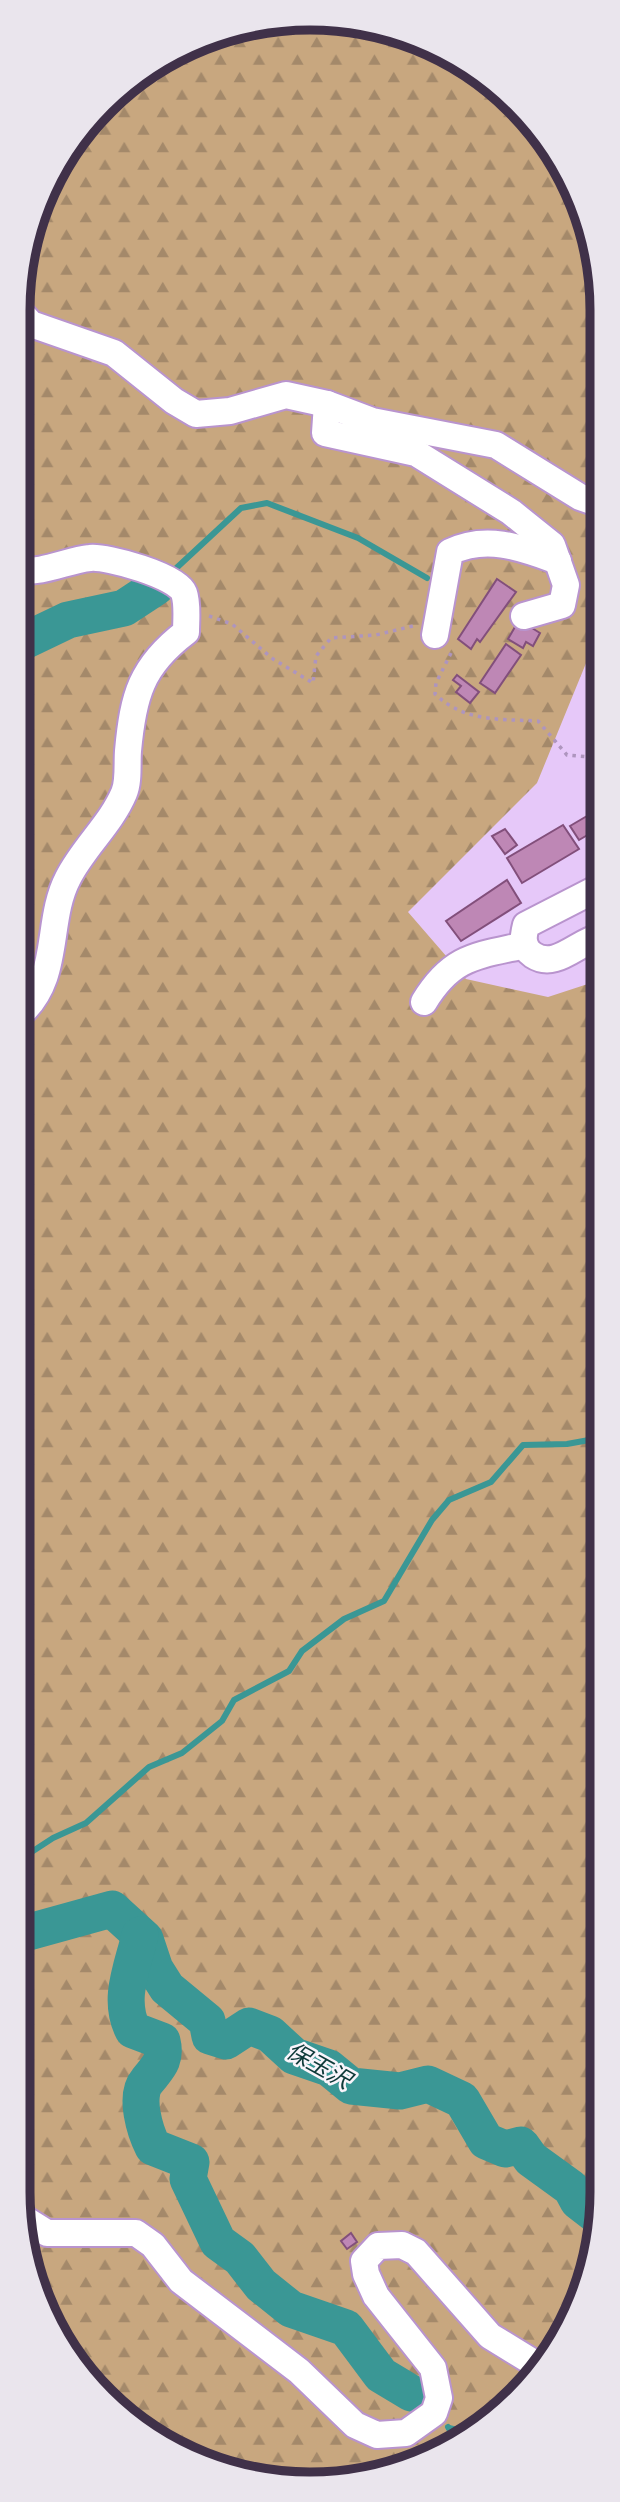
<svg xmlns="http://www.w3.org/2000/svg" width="620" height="2502" viewBox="0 0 620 2502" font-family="'Archivo Narrow','Noto Sans JP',sans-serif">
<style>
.forest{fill:url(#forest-firs)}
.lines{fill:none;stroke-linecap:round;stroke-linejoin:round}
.stream{stroke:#3a9795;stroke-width:6}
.river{stroke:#3a9795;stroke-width:37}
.building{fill:#be87b5;stroke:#824f7b;stroke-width:2}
.minor-casing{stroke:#b994ce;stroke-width:30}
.path{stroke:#ae95be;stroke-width:3.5;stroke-dasharray:3.5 5;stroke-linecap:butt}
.minor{stroke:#fff;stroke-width:26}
.labels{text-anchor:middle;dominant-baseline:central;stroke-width:5;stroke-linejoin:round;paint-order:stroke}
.water-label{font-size:23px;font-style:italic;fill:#0e3a39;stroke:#f9f5fb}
.rim{fill:none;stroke:#403149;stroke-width:9}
</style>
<defs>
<pattern id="forest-firs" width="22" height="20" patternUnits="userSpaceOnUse" patternTransform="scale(1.75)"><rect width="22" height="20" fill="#c8a77f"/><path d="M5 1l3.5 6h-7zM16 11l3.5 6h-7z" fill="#a4896a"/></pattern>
</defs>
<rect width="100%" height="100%" fill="#e6c8f9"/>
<polygon class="forest" points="349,20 440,48 517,103 573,181 600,272 600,629 537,783 408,912 466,979 548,997 600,980 600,2231 564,2338 488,2424 386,2474 290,2484 180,2454 90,2385 40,2304 18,2192 20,271 57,163 132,78 235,27"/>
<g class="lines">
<g class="stream">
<polyline points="171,573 241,508 267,503 358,538 427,578"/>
<polyline points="18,1849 30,1853 53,1838 86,1823 149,1767 182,1753 222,1721 234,1700 289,1671 302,1651 344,1619 384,1601 432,1520 449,1500 491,1482 523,1445 567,1444 600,1438"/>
<polyline points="411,2393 420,2401"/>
<polyline points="448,2427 456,2440"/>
<polyline points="449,2428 470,2433"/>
</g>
<g class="river">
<polyline points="20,643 68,620 124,608 156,587"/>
<polyline points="18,1935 112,1909 145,1939 155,1969 167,1988 207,2021 210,2036 226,2041 249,2026 270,2034 294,2056 329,2068 351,2086 400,2091 428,2084 462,2100 486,2141 505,2149 521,2145 531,2159 571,2188 578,2201 600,2218"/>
<path d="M140,1935C133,1966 117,1999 133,2030L162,2041C167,2061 157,2068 147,2081C134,2096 145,2131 153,2147L191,2162L188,2179L218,2242L240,2258L261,2285L291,2309L346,2328L381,2375L411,2393"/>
</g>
</g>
<g class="building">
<polygon points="497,579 516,592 480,642 477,639 471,649 458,639"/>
<polygon points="519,620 540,633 533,646 526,642 523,648 508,639"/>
<polygon points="506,644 521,655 495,693 480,683"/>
<polygon points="457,675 479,692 470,703 456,692 461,686 453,680"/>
<polygon points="587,816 596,830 579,840 570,826"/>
<polygon points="563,825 579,849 522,883 507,858"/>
<polygon points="505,829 517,845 505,854 492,836"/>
<polygon points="507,880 521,903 461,941 446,921"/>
<polygon points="351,2233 357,2242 347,2249 341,2241"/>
</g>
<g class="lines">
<g class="minor-casing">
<g id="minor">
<polyline points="20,312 31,324 114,353 174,401 196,414 230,411 286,395 327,404 372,421 496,445 580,497 600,504"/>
<polyline points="327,404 325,433 416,453 511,512 552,545 566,585 562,605 524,616"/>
<path d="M435,635L450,552C487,534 522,548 558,561"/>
<path d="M600,937C577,942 556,970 533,955C521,947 523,937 526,925L600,887"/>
<path d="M424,1002C452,956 476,956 525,945"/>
<path d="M19,1015C62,978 45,922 68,878C83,848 111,824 124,793C129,782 127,763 128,751C133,696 141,666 186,632C186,620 188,604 184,593C178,576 107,556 90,558C68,560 42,574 20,570"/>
<polyline points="23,2218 47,2233 136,2233 153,2245 181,2281 299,2371 355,2425 377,2435 406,2433 434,2413 439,2398 433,2368 376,2296 366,2274 364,2261 378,2246 402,2245 416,2252 490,2336 539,2366"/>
</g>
</g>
<g class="path">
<polyline points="209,616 232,624 273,659 313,683 316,656 331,638 376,635 413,626"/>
<path d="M451,653L436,683L435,694C464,722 499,719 538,721L567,755L600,758"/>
</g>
<use href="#minor" class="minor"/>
</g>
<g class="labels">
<g class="water-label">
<text transform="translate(319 2065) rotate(29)">保玉沢</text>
</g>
</g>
<path d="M0 0H620V2502H0ZM310 30H310A280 280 0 0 1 590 310V2192A280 280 0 0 1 310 2472H310A280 280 0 0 1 30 2192V310A280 280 0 0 1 310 30Z" fill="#eae5ed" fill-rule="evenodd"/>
<path class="rim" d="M310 30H310A280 280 0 0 1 590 310V2192A280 280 0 0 1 310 2472H310A280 280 0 0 1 30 2192V310A280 280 0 0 1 310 30Z"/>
</svg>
